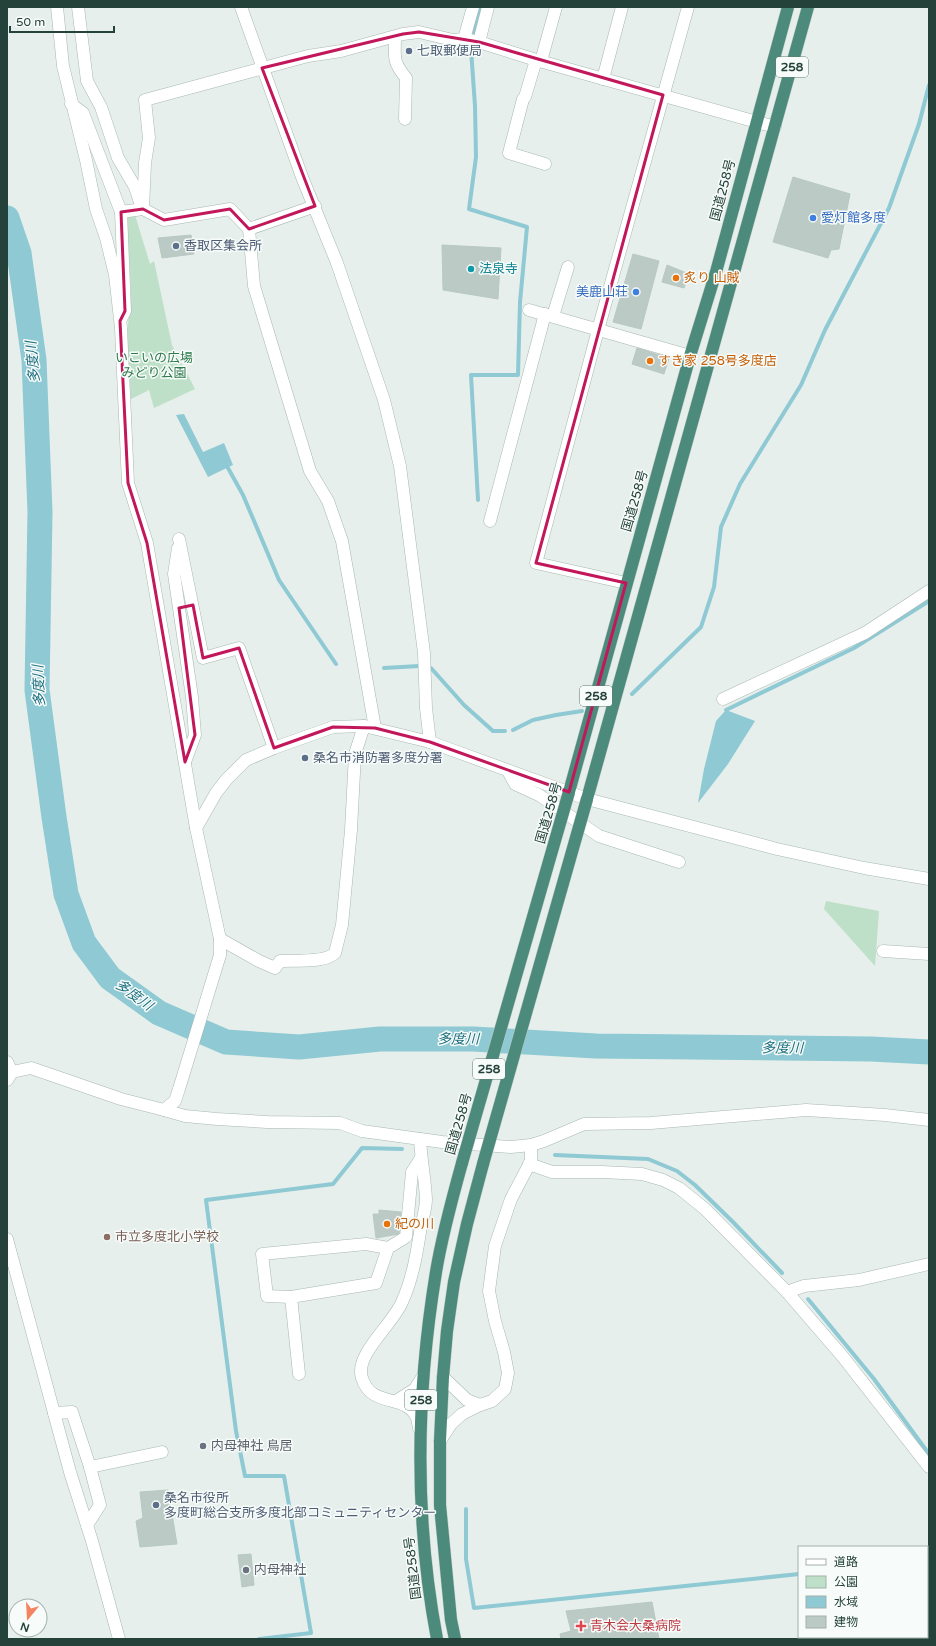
<svg xmlns="http://www.w3.org/2000/svg" width="936" height="1646" viewBox="0 0 936 1646" font-family="'Varela Round','Noto Sans JP',sans-serif">
<style>
.green{fill:#bfe0c8}
.water{fill:#8ec9d4}
.lines{fill:none;stroke-linecap:round;stroke-linejoin:round}
.stream{stroke:#8ec9d4;stroke-width:4}
.river{stroke:#8ec9d4;stroke-width:25}
.building{fill:#bbcac4;stroke:#b8c9c2}
.minor-casing{stroke:#a8b8b2;stroke-width:13}
.tertiary-casing{stroke:#a8b8b2;stroke-width:13}
.trunk-casing{stroke:#c2cac8;stroke-width:13}
.minor{stroke:#fff;stroke-width:12}
.tertiary{stroke:#fff;stroke-width:12}
.trunk{stroke:#4c8a7c;stroke-width:12}
.trunk-bridge-casing{stroke:#c2cac8;stroke-width:13;stroke-linecap:butt}
.trunk-bridge{stroke:#4c8a7c;stroke-width:12}
.marked{fill:none;stroke:#c2185b;stroke-width:3;stroke-linejoin:round}
.service-dot{fill:#5c6f8a;stroke:#f7fbf9;stroke-width:1.5}
.shop-dot{fill:#3f7fe0;stroke:#f7fbf9;stroke-width:1.5}
.culture-dot{fill:#0f9aa8;stroke:#f7fbf9;stroke-width:1.5}
.food-dot{fill:#e8710a;stroke:#f7fbf9;stroke-width:1.5}
.education-dot{fill:#8d6e63;stroke:#f7fbf9;stroke-width:1.5}
.worship-dot{fill:#6b7280;stroke:#f7fbf9;stroke-width:1.5}
.health-dot{fill:#e0444e;stroke:#f7fbf9;stroke-width:1.5}
.labels{text-anchor:middle;dominant-baseline:central;stroke-width:3;stroke-linejoin:round;paint-order:stroke}
.shield{fill:#f7fbf9;stroke:#637a73;stroke-width:1}
.shield-label{font-size:12px;font-weight:bold;fill:#24423a}
.service-label{font-size:13px;fill:#4e5e75;stroke:#f7fbf9;text-anchor:start}
.street-label{font-size:13px;fill:#24423a;stroke:#f7fbf9}
.shop-label{font-size:13px;fill:#366cbe;stroke:#f7fbf9;text-anchor:start}
.culture-label{font-size:13px;fill:#0d838f;stroke:#f7fbf9;text-anchor:start}
.food-label{font-size:13px;fill:#c56008;stroke:#f7fbf9;text-anchor:start}
.park-label{font-size:13px;fill:#2d7a4b;stroke:#f7fbf9}
.education-label{font-size:13px;fill:#785e54;stroke:#f7fbf9;text-anchor:start}
.worship-label{font-size:13px;fill:#5b616d;stroke:#f7fbf9;text-anchor:start}
.health-label{font-size:13px;fill:#be3a42;stroke:#f7fbf9;text-anchor:start}
.water-label{font-size:14px;font-style:italic;fill:#1c6f80;stroke:#f7fbf9}
</style>
<rect width="100%" height="100%" fill="#e6efeb"/>
<g class="green">
<polygon points="135,215 150,264 154,261 172,345 195,389 154,408 149,390 131,399 127,338 131,289 126,217"/>
<polygon points="826,901 879,911 875,966 824,909"/>
</g>
<g class="water">
<polygon points="184,414 203,452 224,443 233,465 208,477 176,415"/>
<polygon points="726,710 755,721 728,764 698,803 704,769 716,721"/>
</g>
<g class="lines">
<g class="stream">
<polyline points="228,468 243,495 279,580 336,664"/>
<polyline points="478,500 471,375 518,375 520,302 527,227 469,209 476,157 475,106 471,49 480,7"/>
<polyline points="384,668 419,666"/>
<polyline points="431,668 464,705 493,731 505,731"/>
<polyline points="632,694 701,627 714,587 721,527 740,484 801,385 825,330 889,208 919,124 929,85"/>
<polyline points="726,710 854,648 929,601"/>
<polyline points="513,730 533,720 556,715 582,711"/>
<polyline points="555,1155 648,1159 677,1171 695,1185 733,1222 782,1273"/>
<polyline points="808,1299 874,1379 929,1454"/>
<polyline points="466,1509 466,1559 474,1608 799,1574"/>
<polyline points="927,1561 929,1560"/>
<polyline points="259,1639 311,1633 284,1476 245,1476 236,1431 206,1200 333,1184 362,1148 402,1149"/>
</g>
<polyline class="river" points="7,218 19,253 34,360 40,512 37,690 54,817 66,894 84,943 110,978 159,1013 226,1042 299,1047 380,1039 473,1039 596,1046 871,1049 929,1052"/>
</g>
<g class="building">
<polygon points="793,177 850,194 839,249 831,250 828,258 773,242"/>
<polygon points="191,235 194,254 162,258 158,238"/>
<polygon points="442,245 501,248 498,299 443,290"/>
<polygon points="633,254 659,261 641,329 613,322"/>
<polygon points="667,265 689,274 684,288 662,282"/>
<polygon points="637,348 669,358 664,374 632,364"/>
<polygon points="379,1210 401,1212 399,1234 376,1238 373,1214 379,1214"/>
<polygon points="168,1490 177,1544 140,1547 136,1521 143,1518 140,1492"/>
<polygon points="251,1554 254,1585 242,1587 238,1555"/>
<polygon points="652,1602 659,1639 561,1639 560,1634 571,1631 566,1611"/>
</g>
<g class="lines">
<g class="minor-casing">
<g id="minor">
<polyline points="78,7 87,81 101,107 118,158 135,187 141,205"/>
<polyline points="241,7 302,177 337,263 384,400 400,466 424,653 426,708 430,742"/>
<path d="M395,37C395,57 392,61 406,78L405,119"/>
<polyline points="464,39 473,7"/>
<polyline points="479,42 488,7"/>
<polyline points="536,60 525,97 523,99 509,153 545,164"/>
<polyline points="541,61 556,7"/>
<polyline points="603,79 622,7"/>
<polyline points="71,104 83,113 121,212 125,311 121,319"/>
<polyline points="143,209 145,163 149,138 145,100 308,56 341,51 403,34 419,32 453,40 466,39 479,42 536,60 775,127"/>
<polyline points="121,212 143,209 164,220 230,209 249,229 254,286 310,471 328,501 342,541 375,728"/>
<polyline points="249,229 315,206"/>
<polyline points="529,310 690,356"/>
<polyline points="553,316 568,267"/>
<polyline points="490,521 545,314"/>
<polyline points="179,539 203,658 239,648 274,748"/>
<polyline points="178,548 174,574 192,697 195,735 185,762"/>
<polyline points="626,583 536,563 598,330 688,7"/>
<polyline points="723,699 865,633 929,591"/>
<polyline points="508,771 515,784 539,795 599,836 679,862"/>
<polyline points="196,828 216,793 226,780 246,760 274,748 333,727 364,726 430,742 587,799 777,849 864,868 929,879"/>
<path d="M220,939L259,961L275,968L280,961C293,960 326,963 335,953L342,925L351,830L355,754L364,726"/>
<polyline points="883,951 929,954"/>
<polyline points="7,1062 12,1072"/>
<polyline points="164,1110 185,1116 217,1119 267,1122 340,1123 362,1131 442,1142 511,1147 531,1145 544,1141 584,1124 651,1123 806,1110 885,1115 929,1120"/>
<polyline points="529,1164 552,1172 602,1172 642,1174 663,1180 679,1188 705,1209 787,1292 843,1357 929,1467"/>
<polyline points="388,1248 366,1244 262,1254 267,1296 291,1297 376,1283 388,1248 406,1237 412,1172 421,1158"/>
<polyline points="787,1292 804,1286 859,1280 929,1264"/>
<polyline points="291,1297 299,1374"/>
<polyline points="443,1377 467,1400 480,1405"/>
<polyline points="396,1401 415,1389 423,1376"/>
<polyline points="54,1413 72,1412 90,1467 100,1505 87,1525"/>
<path d="M419,1428C418,1424 418,1419 416,1416C405,1394 371,1408 362,1378C354,1355 393,1324 402,1302C413,1278 417,1252 421,1226C423,1218 426,1208 426,1199C425,1179 421,1159 420,1139"/>
<polyline points="440,1441 451,1424 462,1414 480,1405 492,1401 505,1389 508,1373 504,1352 495,1321 489,1291 495,1246 511,1199 531,1161 531,1145"/>
<polyline points="90,1467 162,1452"/>
</g>
</g>
<g class="tertiary-casing">
<g id="tertiary">
<polyline points="7,1080 12,1072 31,1068 121,1099 164,1110 175,1101 179,1089 220,955 220,939 196,828 147,543 128,483 121,328 115,275 106,238 96,209 86,160 63,66 57,7"/>
<polyline points="7,1239 70,1472 92,1541 119,1639"/>
</g>
</g>
<g class="trunk-casing">
<g id="trunk">
<polyline points="569,792 690,356 716,272 788,7"/>
<polyline points="587,799 808,7"/>
<path d="M437,1639C414,1517 416,1394 436,1272C442,1235 452,1199 462,1163"/>
<polyline points="455,1639 451,1620 440,1505 440,1441 443,1377 447,1331 454,1282 467,1224 483,1164"/>
</g>
</g>
<use href="#minor" class="minor"/>
<use href="#tertiary" class="tertiary"/>
<use href="#trunk" class="trunk"/>
<g class="trunk-bridge-casing">
<g id="trunk-bridge">
<polyline points="462,1163 569,792"/>
<polyline points="483,1164 587,799"/>
</g>
</g>
<use href="#trunk-bridge" class="trunk-bridge"/>
</g>
<path class="marked" d="M419,32L479,42L663,95L536,563L626,583L569,792L430,742L375,728L333,727L274,748L239,648L203,658L193,605L179,608L195,735L185,762L147,543L128,483L120,321L125,311L121,212L143,209L164,220L230,209L249,229L315,206L262,68L403,34Z"/>
<g class="service-dot">
<circle cx="409" cy="51" r="4"/>
<circle cx="176" cy="246" r="4"/>
<circle cx="305" cy="758" r="4"/>
<circle cx="156" cy="1505" r="4"/>
</g>
<g class="shop-dot">
<circle cx="813" cy="218" r="4"/>
<circle cx="636" cy="292" r="4"/>
</g>
<circle class="culture-dot" cx="471" cy="269" r="4"/>
<g class="food-dot">
<circle cx="676" cy="278" r="4"/>
<circle cx="650" cy="361" r="4"/>
<circle cx="387" cy="1224" r="4"/>
</g>
<circle class="education-dot" cx="107" cy="1237" r="4"/>
<g class="worship-dot">
<circle cx="203" cy="1446" r="4"/>
<circle cx="246" cy="1570" r="4"/>
</g>
<path class="health-dot" d="M579 1620h4v4h4v4h-4v4h-4v-4h-4v-4h4z"/>
<g class="labels">
<g class="shield">
<rect x="776" y="57" width="32" height="20" rx="3"/>
<rect x="580" y="686" width="32" height="20" rx="3"/>
<rect x="473" y="1059" width="32" height="20" rx="3"/>
<rect x="405" y="1390" width="32" height="20" rx="3"/>
</g>
<g class="shield-label">
<text x="792" y="67">258</text>
<text x="596" y="696">258</text>
<text x="489" y="1069">258</text>
<text x="421" y="1400">258</text>
</g>
<g class="service-label">
<text x="417" y="51">七取郵便局</text>
<text x="184" y="246">香取区集会所</text>
<text x="313" y="758">桑名市消防署多度分署</text>
<text x="164" y="1498">桑名市役所<tspan x="164" dy="15">多度町総合支所多度北部コミュニティセンター</tspan></text>
</g>
<g class="street-label">
<text transform="translate(723 190) rotate(-75)">国道258号</text>
<text transform="translate(635 501) rotate(-74)">国道258号</text>
<text transform="translate(549 813) rotate(-74)">国道258号</text>
<text transform="translate(459 1124) rotate(-74)">国道258号</text>
<text transform="translate(413 1568) rotate(-97)">国道258号</text>
</g>
<g class="shop-label">
<text x="821" y="218">愛灯館多度</text>
<text x="628" y="292" text-anchor="end">美鹿山荘</text>
</g>
<g class="culture-label">
<text x="479" y="269">法泉寺</text>
</g>
<g class="food-label">
<text x="684" y="278">炙り 山賊</text>
<text x="658" y="361">すき家 258号多度店</text>
<text x="395" y="1224">紀の川</text>
</g>
<g class="park-label">
<text x="154" y="358">いこいの広場<tspan x="154" dy="15">みどり公園</tspan></text>
</g>
<g class="education-label">
<text x="115" y="1237">市立多度北小学校</text>
</g>
<g class="worship-label">
<text x="211" y="1446">内母神社 鳥居</text>
<text x="254" y="1570">内母神社</text>
</g>
<g class="health-label">
<text x="590" y="1626">青木会大桑病院</text>
</g>
<g class="water-label">
<text transform="translate(33 362) rotate(-95)">多度川</text>
<text transform="translate(39 686) rotate(-93)">多度川</text>
<text transform="translate(134 995) rotate(36)">多度川</text>
<text transform="translate(458 1039) rotate(1)">多度川</text>
<text transform="translate(782 1048) rotate(1)">多度川</text>
</g>
</g>
<rect width="936" height="1646" fill="none" stroke="#24423a" stroke-width="16"/>
<rect x="798" y="1546" width="130" height="92" fill="#f7fbf9" stroke="#a3b1ad"/>
<rect x="806" y="1559" width="20" height="6" fill="#ffffff" stroke="#a3b1ad"/>
<text x="834" y="1566" font-size="12" fill="#24423a">道路</text>
<rect x="806" y="1576" width="20" height="12" fill="#bfe0c8" stroke="#a3b1ad"/>
<text x="834" y="1586" font-size="12" fill="#24423a">公園</text>
<rect x="806" y="1596" width="20" height="12" fill="#8ec9d4" stroke="#a3b1ad"/>
<text x="834" y="1606" font-size="12" fill="#24423a">水域</text>
<rect x="806" y="1616" width="20" height="12" fill="#bbcac4" stroke="#a3b1ad"/>
<text x="834" y="1626" font-size="12" fill="#24423a">建物</text>
<g transform="translate(28 1618) rotate(198)"><circle r="19" fill="#f7fbf9" stroke="#a3b1ad"/>
<path d="M0-3L7 15L0 10L-7 15Z" fill="#f4845f"/>
<text y="-6" font-size="11" font-weight="bold" text-anchor="middle" fill="#24423a">N</text>
</g>
<path d="M10 26v6h104v-6" fill="none" stroke="#24423a" stroke-width="2"/>
<text x="16" y="26" font-size="12" fill="#24423a" stroke="#f7fbf9" stroke-width="3" paint-order="stroke">50 m</text>
</svg>
